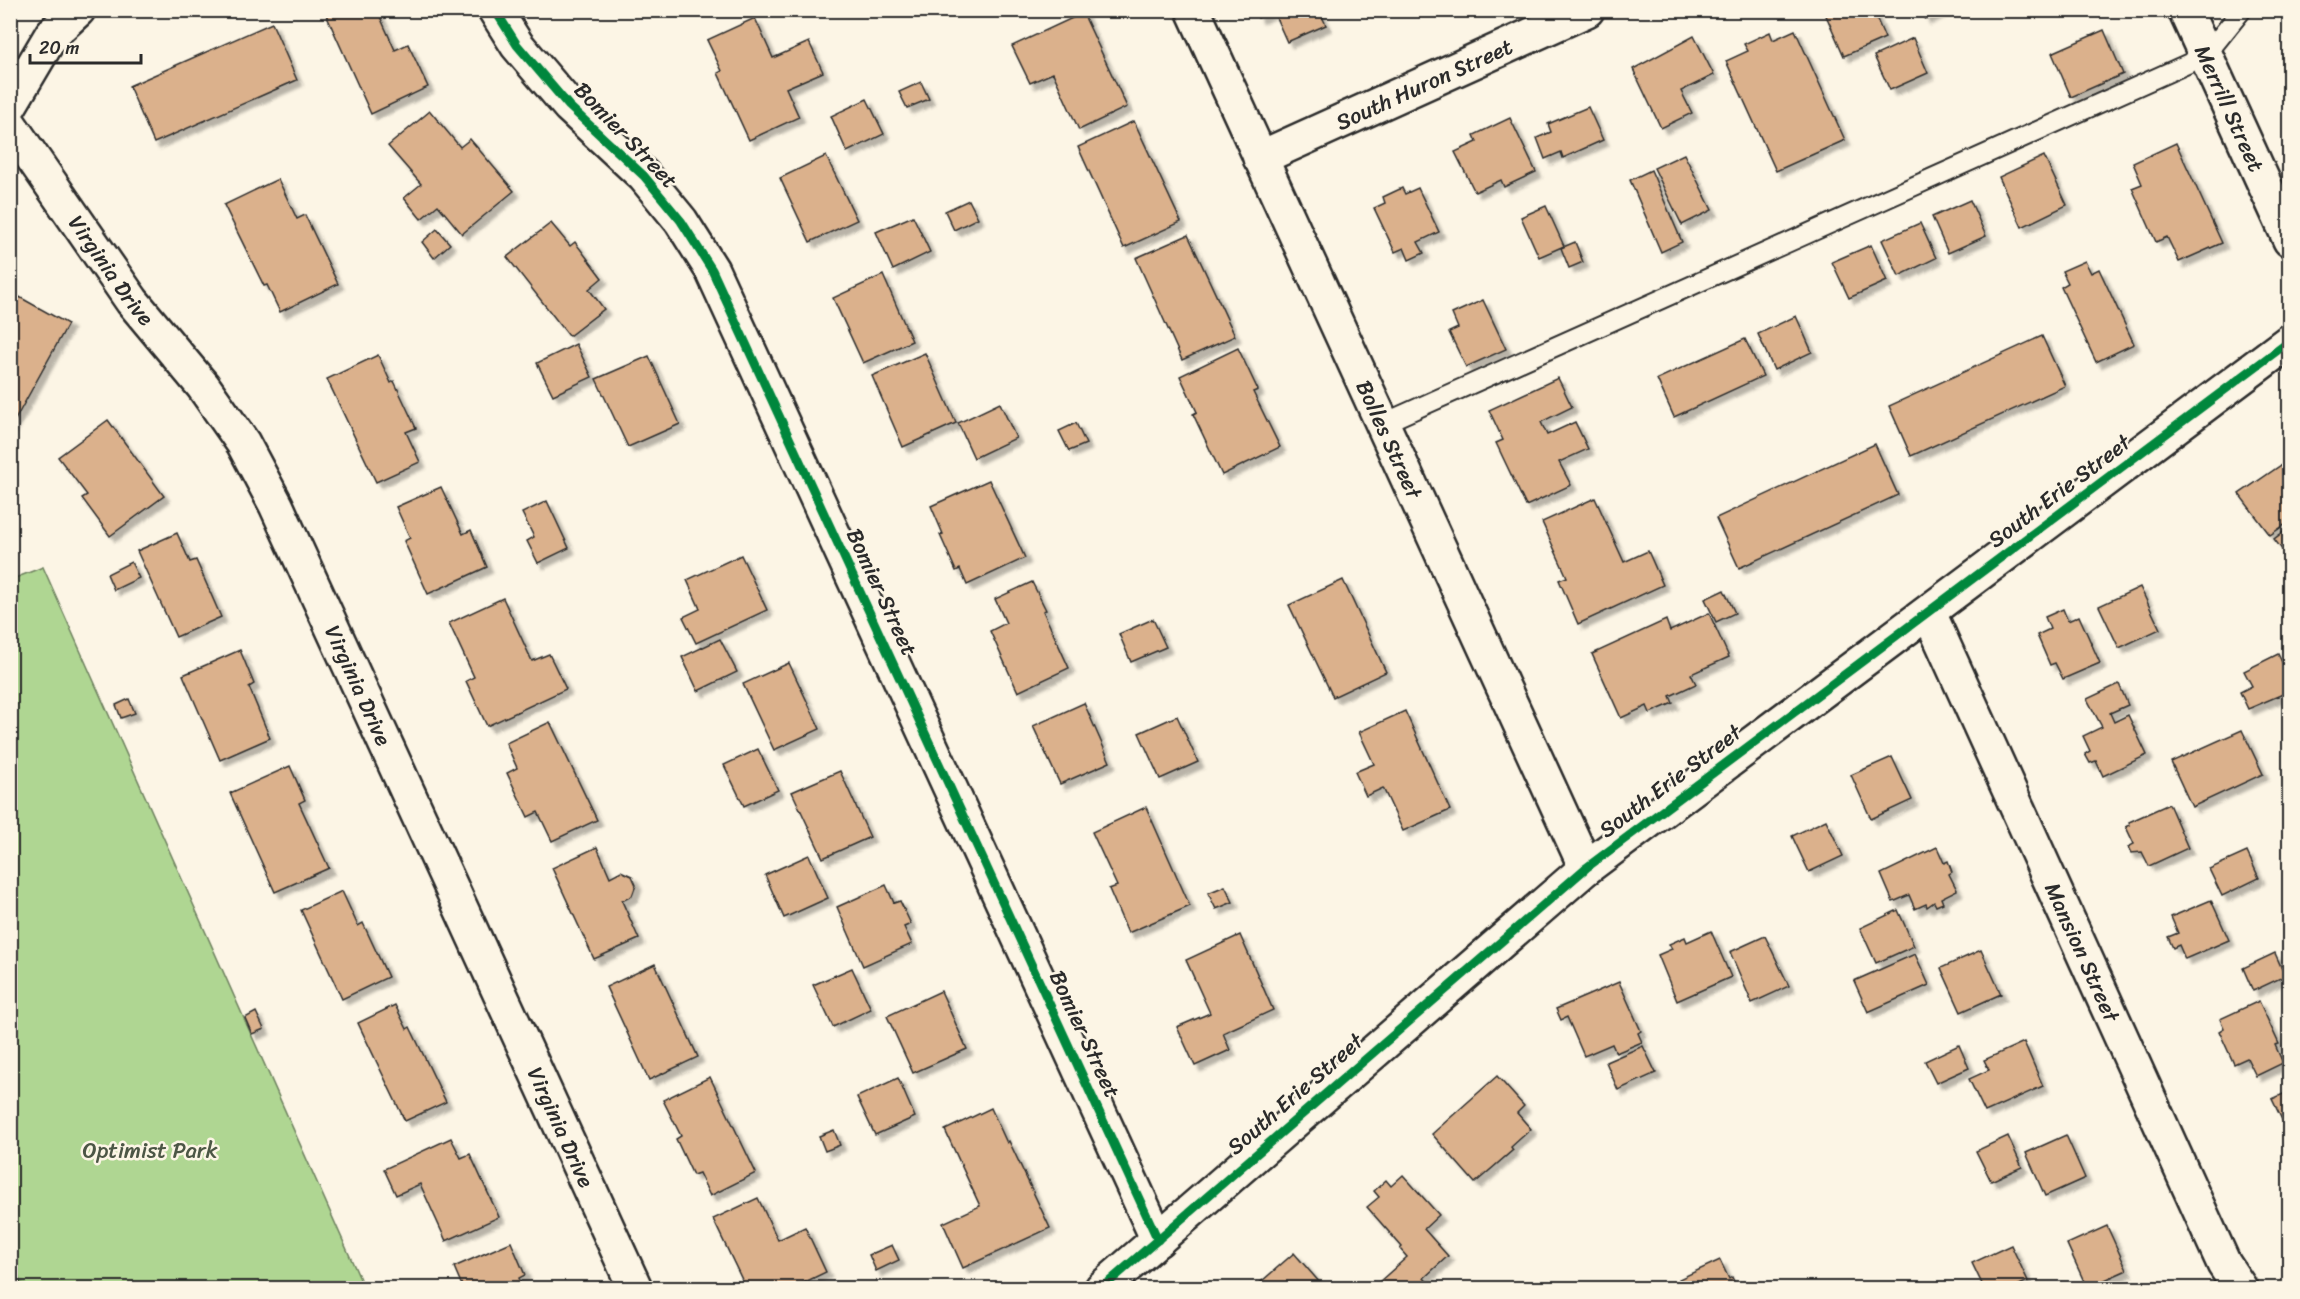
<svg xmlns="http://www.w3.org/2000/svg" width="2300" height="1299" viewBox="0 0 2300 1299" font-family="Sriracha,sans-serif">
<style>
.green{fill:#afd692;stroke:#6d805e;stroke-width:1.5}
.building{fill:#dbb18c;stroke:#2b2b2b;stroke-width:1.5;filter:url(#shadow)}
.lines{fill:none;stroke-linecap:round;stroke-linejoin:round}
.service-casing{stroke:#2b2b2b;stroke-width:22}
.minor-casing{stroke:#2b2b2b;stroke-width:38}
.service{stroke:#fcf5e5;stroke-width:18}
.minor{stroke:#fcf5e5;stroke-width:33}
.cycleway-casing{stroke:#fcf5e5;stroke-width:13}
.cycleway{stroke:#00873e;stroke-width:9}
.labels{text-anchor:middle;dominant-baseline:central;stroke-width:5;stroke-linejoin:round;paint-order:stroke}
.street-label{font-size:22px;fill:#2b2b2b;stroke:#fcf5e5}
.park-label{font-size:22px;fill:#4c5645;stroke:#fcf5e5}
</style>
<defs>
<filter id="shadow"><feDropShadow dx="5.5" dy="5.5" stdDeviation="1.5" flood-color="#0004"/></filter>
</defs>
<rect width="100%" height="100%" fill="#fcf5e5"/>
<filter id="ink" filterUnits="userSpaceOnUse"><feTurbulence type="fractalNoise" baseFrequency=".0167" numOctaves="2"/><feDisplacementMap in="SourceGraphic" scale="12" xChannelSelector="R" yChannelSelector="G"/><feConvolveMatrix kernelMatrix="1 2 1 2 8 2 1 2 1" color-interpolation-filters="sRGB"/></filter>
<g filter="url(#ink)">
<polygon class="green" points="43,567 364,1288 11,1288 10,580"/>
<g class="building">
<polygon points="324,10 377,10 395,50 408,44 428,87 371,114"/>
<polygon points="1255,10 1319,10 1326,25 1287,42 1273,11 1258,18"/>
<polygon points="1873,10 1885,38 1844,56 1824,11"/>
<polygon points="1921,10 1943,10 1925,19"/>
<polygon points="1083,13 1127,107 1079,130 1053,73 1030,83 1012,46"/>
<polygon points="755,18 773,58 809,42 823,72 786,88 799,117 749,140 718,73 722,71 707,40"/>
<polygon points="272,23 297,80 154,143 129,86"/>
<polygon points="1795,30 1845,140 1776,171 1726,61 1748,51 1744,44 1770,32 1773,40"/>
<polygon points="2104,30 2123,74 2071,97 2052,53"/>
<polygon points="1694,36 1714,75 1681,91 1692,113 1661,128 1633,69"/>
<polygon points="1913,38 1928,73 1890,90 1874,56"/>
<polygon points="921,82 929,99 907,108 899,92"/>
<polygon points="867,99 884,134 847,152 831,116"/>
<polygon points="1588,107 1603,140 1563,158 1561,152 1545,159 1537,138 1551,132 1548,124"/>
<polygon points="430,111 460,147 470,139 514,191 462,234 438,205 421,219 404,198 421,184 388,146"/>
<polygon points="1510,118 1536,172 1504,187 1501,180 1475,192 1455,152 1477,142 1474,135"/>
<polygon points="1134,121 1181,222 1124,248 1078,147"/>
<polygon points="2176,143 2222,243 2179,262 2167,237 2156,242 2132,188 2142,184 2133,163"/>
<polygon points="1684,154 1712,210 1682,225 1654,168"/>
<polygon points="826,156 857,220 810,242 780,178"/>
<polygon points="2044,156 2067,205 2022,227 1999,177"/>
<polygon points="1651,170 1682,242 1661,252 1630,180"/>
<polygon points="278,179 297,219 305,215 338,284 280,312 267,285 264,286 224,205"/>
<polygon points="1402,188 1405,194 1418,188 1439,232 1418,242 1424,253 1409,260 1404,248 1395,252 1374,208 1385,203 1383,197"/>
<polygon points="969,200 978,218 954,230 945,211"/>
<polygon points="1970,200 1986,236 1948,253 1932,217"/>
<polygon points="1546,206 1564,246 1539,257 1521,217"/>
<polygon points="913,216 930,252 893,270 876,232"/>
<polygon points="551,223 570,246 575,242 602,278 589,289 604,309 569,336 507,257"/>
<polygon points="1920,223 1936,258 1899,276 1882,240"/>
<polygon points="437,229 450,244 434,258 422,242"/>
<polygon points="1188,235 1235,336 1182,360 1136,258"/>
<polygon points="1575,242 1583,262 1569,268 1561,248"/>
<polygon points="1871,245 1887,281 1849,298 1832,262"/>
<polygon points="2085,261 2091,273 2099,269 2134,344 2096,362 2061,287 2068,283 2062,271"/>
<polygon points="883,275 912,341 863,363 833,298"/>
<polygon points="14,294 68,324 10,429 10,300"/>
<polygon points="1483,300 1506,349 1466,367 1449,332 1458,328 1452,314"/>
<polygon points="1796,316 1812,352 1774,370 1758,334"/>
<polygon points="2042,336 2065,386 1911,456 1889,406"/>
<polygon points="1745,339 1763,376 1674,417 1657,379"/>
<polygon points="576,344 592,377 553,395 537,363"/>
<polygon points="1238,348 1258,390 1253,392 1280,447 1222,475 1193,414 1197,412 1180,376"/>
<polygon points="925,353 956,423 903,447 872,376"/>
<polygon points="378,355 391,383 394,381 416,428 406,432 420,462 376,482 327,379"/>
<polygon points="649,356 680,424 628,447 596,379"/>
<polygon points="1558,378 1572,407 1541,422 1547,435 1575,422 1588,449 1559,462 1571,485 1526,506 1496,443 1503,440 1489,410"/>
<polygon points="1000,403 1016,438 974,458 958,423"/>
<polygon points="108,420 164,496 110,536 82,498 87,495 58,457"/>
<polygon points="1076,423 1086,444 1069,451 1059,431"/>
<polygon points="1875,444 1898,495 1739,568 1716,518"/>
<polygon points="2290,459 2290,521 2270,535 2239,494"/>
<polygon points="989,480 1025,558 967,585 960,569 956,571 940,535 943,534 931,506"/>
<polygon points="441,487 463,534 471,530 487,567 428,594 404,541 410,538 396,507"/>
<polygon points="1595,498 1624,562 1648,551 1663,585 1578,624 1559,580 1567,577 1542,522"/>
<polygon points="547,501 569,548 538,563 527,541 534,537 522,513"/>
<polygon points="2290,527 2290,560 2274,539"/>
<polygon points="177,533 190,562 196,560 221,617 176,637 137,551"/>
<polygon points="741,555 767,610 696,643 683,617 700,609 687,580"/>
<polygon points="131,562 139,578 114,590 107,574"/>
<polygon points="1343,580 1386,672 1333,697 1289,605"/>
<polygon points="1032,582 1046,610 1043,611 1069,668 1018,692 990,631 1006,623 995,599"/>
<polygon points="2140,587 2160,629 2119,648 2099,606"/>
<polygon points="1724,590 1735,613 1716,622 1705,599"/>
<polygon points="503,598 532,661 549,654 566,689 487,726 466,681 474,677 449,623"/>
<polygon points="2063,609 2068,621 2079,616 2100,663 2063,679 2055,663 2050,665 2037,635 2050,629 2045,617"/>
<polygon points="1709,613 1729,657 1691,674 1696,684 1670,696 1673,703 1650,713 1647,706 1621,718 1592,654 1666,620 1670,631"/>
<polygon points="1153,619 1166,647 1131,662 1119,634"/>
<polygon points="720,639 737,672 698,691 682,657"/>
<polygon points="240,650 254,684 249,687 270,738 220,760 183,675"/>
<polygon points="2278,654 2290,678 2290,691 2248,709 2240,692 2252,686 2244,671"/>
<polygon points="789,663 820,729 774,750 743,684"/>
<polygon points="2119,684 2128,705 2110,713 2114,722 2128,715 2147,755 2103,776 2096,761 2090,763 2085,754 2090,751 2083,736 2102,727 2087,699"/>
<polygon points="129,699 135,713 121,718 116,705"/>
<polygon points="1084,703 1110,762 1060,784 1033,726"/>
<polygon points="1405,711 1450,810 1403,831 1383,788 1366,796 1355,772 1374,764 1359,732"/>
<polygon points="1177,716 1198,762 1160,779 1139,733"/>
<polygon points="550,722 597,820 552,841 538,812 528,817 507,773 517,768 506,743"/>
<polygon points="2242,730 2263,774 2192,807 2171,762"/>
<polygon points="758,749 778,790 744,806 724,765"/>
<polygon points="1892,757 1912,800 1871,819 1851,775"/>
<polygon points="290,766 305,800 299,803 329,868 275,892 230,793"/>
<polygon points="840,771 870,837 823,858 792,792"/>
<polygon points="2169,804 2188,848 2149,866 2142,852 2131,853 2128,847 2134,844 2126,827 2130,825 2129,822"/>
<polygon points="1146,807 1190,906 1128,933 1109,889 1117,886 1092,832"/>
<polygon points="1826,820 1843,856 1809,872 1792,836"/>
<polygon points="597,847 610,877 621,871 632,876 636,885 632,896 622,901 639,939 594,959 552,868"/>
<polygon points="1937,847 1944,863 1948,861 1952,872 1949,874 1957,890 1941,898 1943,903 1936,906 1934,902 1927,907 1926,904 1915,909 1909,895 1893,902 1881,874"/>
<polygon points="2247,852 2259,878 2222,896 2209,869"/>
<polygon points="809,855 828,898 784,918 765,875"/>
<polygon points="886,885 894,903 900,901 911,924 904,927 912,944 863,966 837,907"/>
<polygon points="1225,886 1233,902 1216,909 1208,893"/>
<polygon points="342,891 358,926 363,923 388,977 342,999 301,910"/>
<polygon points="2211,900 2229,940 2185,959 2179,945 2173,948 2168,937 2178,933 2171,917"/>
<polygon points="1898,910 1914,946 1876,963 1860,928"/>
<polygon points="1711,931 1731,977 1677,1001 1658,955 1672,949 1669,944 1685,937 1687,942"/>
<polygon points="1240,935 1273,1010 1223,1033 1230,1050 1195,1066 1177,1027 1210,1013 1186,960"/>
<polygon points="1765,936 1789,986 1752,1003 1730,952"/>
<polygon points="1981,950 2001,994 1961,1012 1941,968"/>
<polygon points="2275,953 2285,976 2253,991 2243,968"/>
<polygon points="1915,954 1929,985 1868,1012 1854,981"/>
<polygon points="655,964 698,1057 649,1080 606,987"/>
<polygon points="852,968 871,1009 833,1027 813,985"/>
<polygon points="1619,982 1641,1031 1638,1033 1642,1042 1616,1053 1612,1044 1584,1056 1567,1017 1561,1020 1556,1009"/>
<polygon points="941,991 967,1049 913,1073 887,1016"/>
<polygon points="2259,1001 2279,1044 2275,1045 2283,1063 2256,1076 2247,1058 2234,1064 2219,1031 2224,1028 2220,1019"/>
<polygon points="395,1005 407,1029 410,1027 446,1102 405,1121 358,1023"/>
<polygon points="256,1012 264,1029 252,1034 245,1018"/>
<polygon points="2024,1042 2043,1086 1985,1112 1969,1079 1989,1070 1984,1060"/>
<polygon points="1959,1045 1969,1068 1936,1083 1925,1061"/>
<polygon points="1643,1046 1656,1073 1618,1090 1606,1062"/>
<polygon points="1497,1076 1524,1106 1517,1113 1531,1129 1511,1147 1513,1150 1475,1183 1432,1134"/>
<polygon points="710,1077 756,1173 710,1196 699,1173 693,1175 676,1139 681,1136 663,1100"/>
<polygon points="898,1078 915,1117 875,1135 857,1097"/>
<polygon points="2290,1091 2290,1126 2286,1128 2272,1099"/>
<polygon points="991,1108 1007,1143 1009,1141 1050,1228 963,1268 943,1223 980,1206 945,1130"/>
<polygon points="834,1130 840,1145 825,1151 819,1136"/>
<polygon points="2066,1135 2085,1178 2045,1196 2026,1153"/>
<polygon points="2008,1136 2022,1167 1991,1181 1976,1151"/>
<polygon points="451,1138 461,1158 470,1154 499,1217 446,1241 420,1184 396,1195 384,1169"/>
<polygon points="1403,1175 1439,1215 1424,1229 1448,1256 1424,1278 1431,1286 1428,1288 1385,1288 1379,1282 1407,1257 1400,1249 1402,1247 1367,1207 1379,1197 1374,1191 1386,1180 1391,1186"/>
<polygon points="758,1198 778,1240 805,1227 826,1272 799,1285 800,1288 746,1288 713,1219"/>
<polygon points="2107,1226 2127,1270 2087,1288 2067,1244"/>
<polygon points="511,1242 525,1275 519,1278 523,1288 463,1288 454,1267"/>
<polygon points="892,1245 899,1260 876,1271 869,1255"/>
<polygon points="2011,1245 2028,1281 2013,1288 1984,1288 1972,1263"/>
<polygon points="1294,1253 1321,1284 1317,1288 1254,1288"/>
<polygon points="1720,1260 1729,1279 1732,1277 1737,1288 1683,1288 1679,1279"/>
<polygon points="10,1270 20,1282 12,1288 10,1288"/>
</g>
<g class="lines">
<g class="service-casing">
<polyline id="service" points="1382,424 2205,56 2242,10"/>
</g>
<g class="minor-casing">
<g id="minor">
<polyline points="495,10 517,45 569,106 644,176 681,221 712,270 1158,1240"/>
<path id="s1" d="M1193,10L1586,868"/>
<path id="s2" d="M2185,10L2290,240"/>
<polyline points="10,105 52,34 78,10"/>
<path id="s3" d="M10,125L132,301L203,386L243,443L276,505L635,1288"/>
<path id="s4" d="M1260,158L1587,10"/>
<path id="s5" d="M1929,613L2224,1264L2240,1288"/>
<polyline points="1102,1288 1586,868 2290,341"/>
</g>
</g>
<use href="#service" class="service"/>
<use href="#minor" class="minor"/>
<g class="cycleway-casing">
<g id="cycleway">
<polyline points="495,10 517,45 569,106 644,176 681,221 712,270 1158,1240"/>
<polyline points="1102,1288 1586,868 2290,341"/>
</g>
</g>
<use href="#cycleway" class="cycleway"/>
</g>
</g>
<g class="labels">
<g class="street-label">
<text stroke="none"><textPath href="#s4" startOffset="180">South Huron Street</textPath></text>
<text stroke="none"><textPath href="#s2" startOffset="108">Merrill Street</textPath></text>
<text transform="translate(626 135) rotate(46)">Bomier Street</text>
<text stroke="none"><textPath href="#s3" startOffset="177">Virginia Drive</textPath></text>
<text stroke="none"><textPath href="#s1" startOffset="472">Bolles Street</textPath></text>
<text transform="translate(2059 491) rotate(-37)">South Erie Street</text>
<text transform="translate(882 592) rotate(65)">Bomier Street</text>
<text stroke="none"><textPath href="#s3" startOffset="663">Virginia Drive</textPath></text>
<text transform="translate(1670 781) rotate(-37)">South Erie Street</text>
<text stroke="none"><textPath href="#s5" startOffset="372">Mansion Street</textPath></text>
<text transform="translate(1085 1034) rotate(65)">Bomier Street</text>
<text transform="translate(1295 1094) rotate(-41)">South Erie Street</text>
<text stroke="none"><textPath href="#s3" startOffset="1149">Virginia Drive</textPath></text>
</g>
<g class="park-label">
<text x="150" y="1150">Optimist Park</text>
</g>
</g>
<rect width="2300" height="1299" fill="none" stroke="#fcf5e5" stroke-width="36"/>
<rect x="18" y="18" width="2264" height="1263" fill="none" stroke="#2b2b2b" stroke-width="2" filter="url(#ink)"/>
<path d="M30 54v9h111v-9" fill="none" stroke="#2b2b2b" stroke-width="3"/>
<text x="39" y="54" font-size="18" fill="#2b2b2b" stroke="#fcf5e5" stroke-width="4.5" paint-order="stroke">20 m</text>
</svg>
